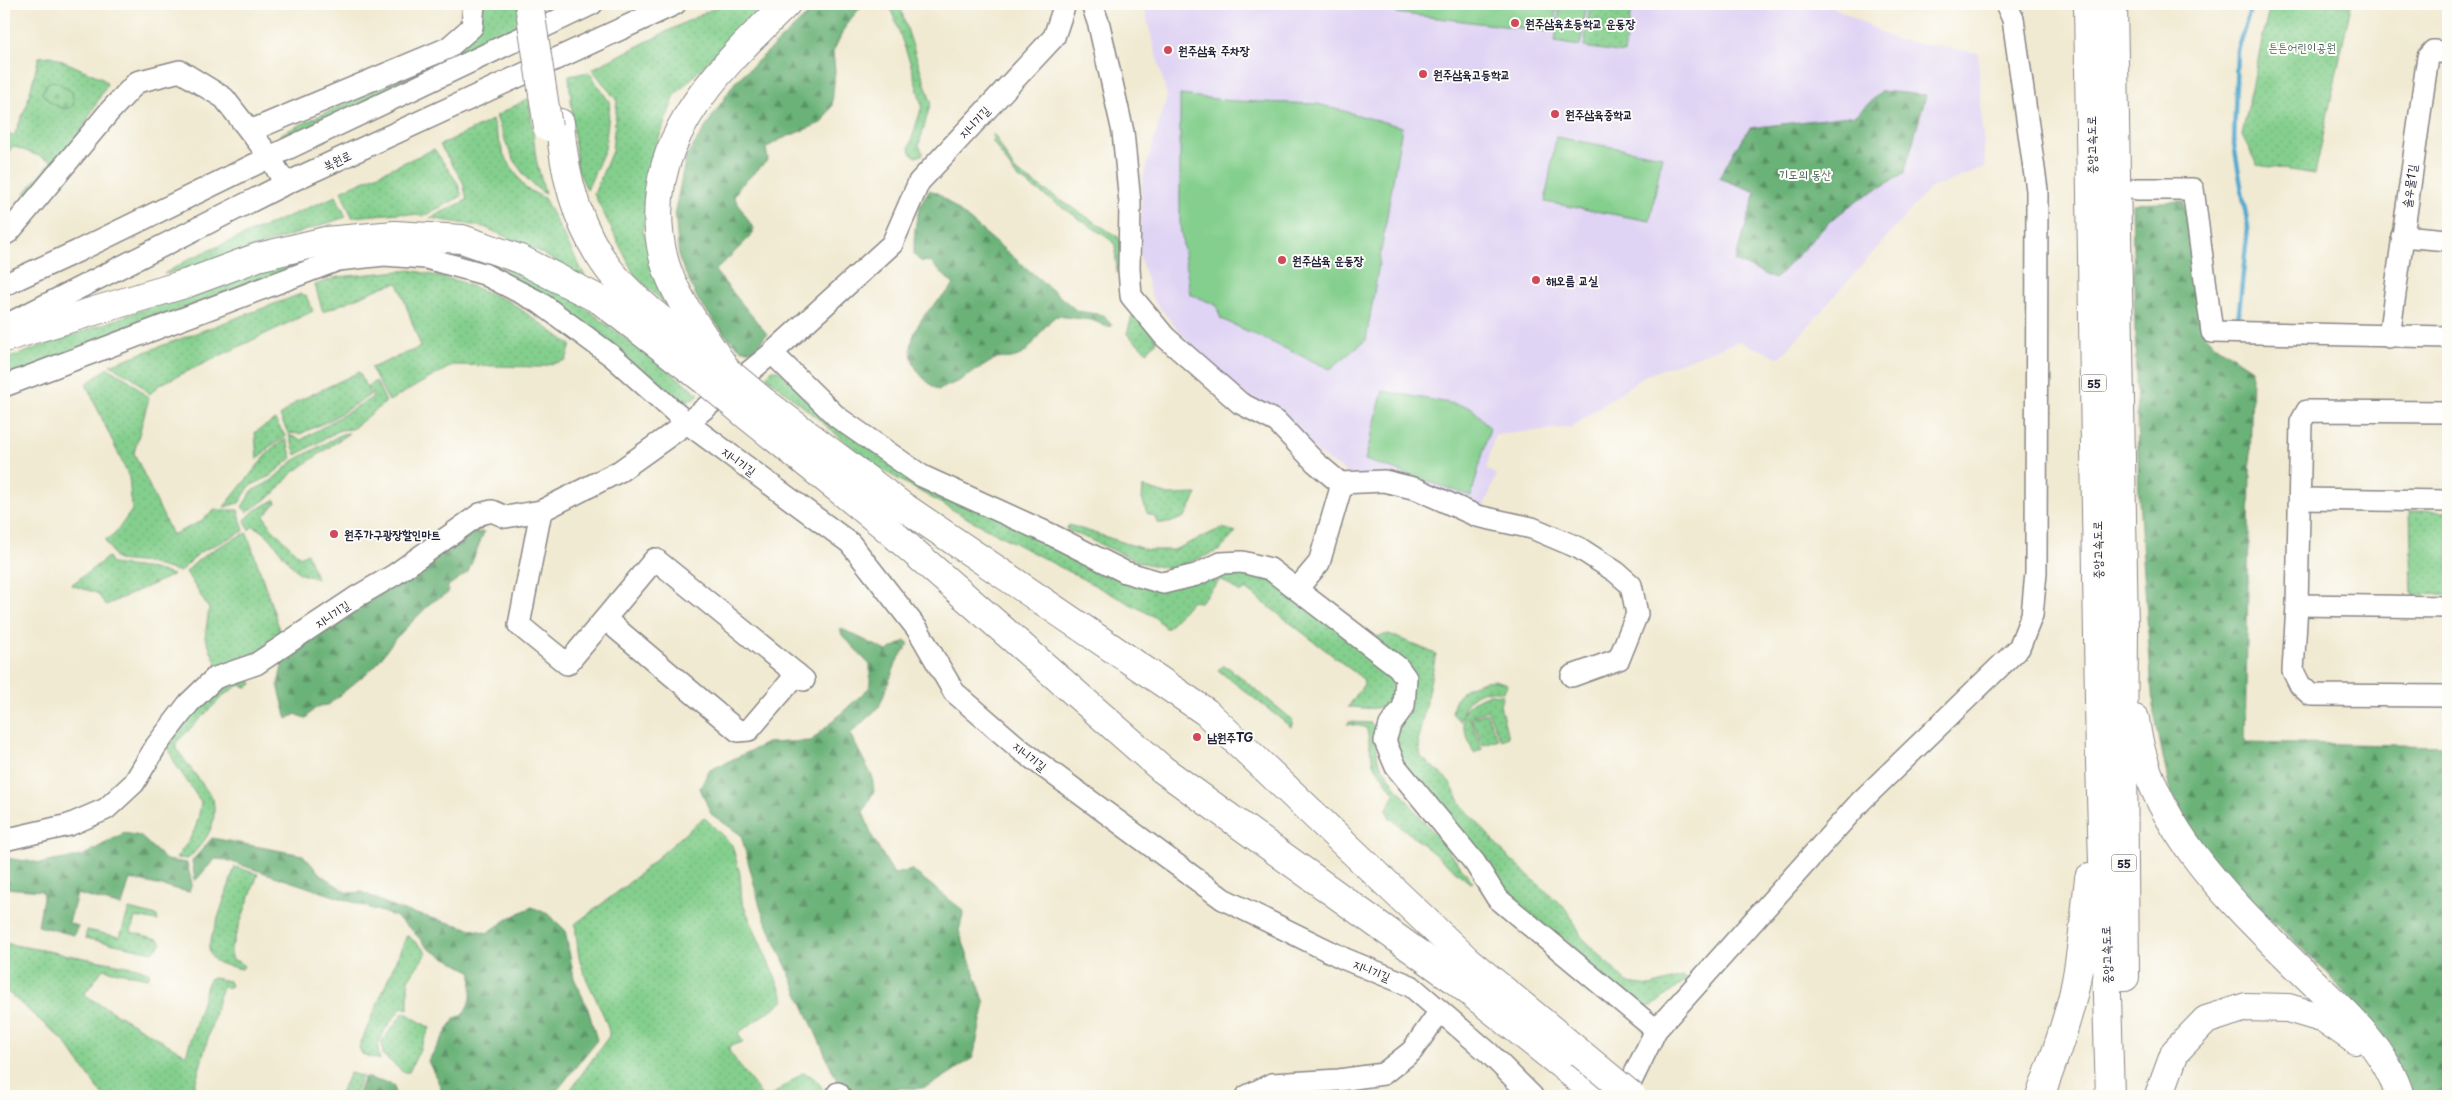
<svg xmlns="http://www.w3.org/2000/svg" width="2452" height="1100" viewBox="0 0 2452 1100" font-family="'Playpen Sans','Poor Story',sans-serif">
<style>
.built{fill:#e0d4f4}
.grass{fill:url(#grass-dots);stroke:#537864}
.forest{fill:url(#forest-firs);stroke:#466a5a}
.cemetery{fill:url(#cemetery-stones);stroke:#537864}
.pitch{fill:#84cf8d;stroke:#537864}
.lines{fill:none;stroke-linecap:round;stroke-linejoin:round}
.stream{stroke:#51a8ce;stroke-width:4.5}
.minor-casing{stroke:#8a8686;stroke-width:24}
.highway-casing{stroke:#8a8686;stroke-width:30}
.minor{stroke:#fff;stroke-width:21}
.highway{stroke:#fff;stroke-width:28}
.highway-bridge-casing{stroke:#8a8686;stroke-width:30;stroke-linecap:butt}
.highway-bridge{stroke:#fff;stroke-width:28}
.poi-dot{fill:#d1495b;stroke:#fdfcf7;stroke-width:2}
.labels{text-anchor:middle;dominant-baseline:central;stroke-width:4;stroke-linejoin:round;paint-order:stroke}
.shield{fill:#fdfcf7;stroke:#646373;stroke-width:1}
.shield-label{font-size:11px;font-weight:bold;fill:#22223b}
.poi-label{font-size:12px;font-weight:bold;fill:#22223b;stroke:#fdfcf7;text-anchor:start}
.park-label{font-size:12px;fill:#445f58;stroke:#fdfcf7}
.street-label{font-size:12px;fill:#22223b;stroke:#fdfcf7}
</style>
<defs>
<pattern id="grass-dots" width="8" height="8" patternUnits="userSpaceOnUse" patternTransform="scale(1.25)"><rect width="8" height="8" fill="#84cf8d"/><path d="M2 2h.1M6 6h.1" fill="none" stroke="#72b17b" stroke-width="1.8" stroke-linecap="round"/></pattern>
<pattern id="forest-firs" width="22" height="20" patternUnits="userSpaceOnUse" patternTransform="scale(1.25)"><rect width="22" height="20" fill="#6bb278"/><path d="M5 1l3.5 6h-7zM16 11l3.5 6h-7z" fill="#589064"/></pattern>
<pattern id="cemetery-stones" width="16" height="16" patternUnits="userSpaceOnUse" patternTransform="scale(1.25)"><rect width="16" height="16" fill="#84cf8d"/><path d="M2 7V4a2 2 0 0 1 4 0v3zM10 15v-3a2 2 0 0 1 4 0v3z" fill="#72b17b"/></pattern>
</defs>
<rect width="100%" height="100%" fill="#fdfcf7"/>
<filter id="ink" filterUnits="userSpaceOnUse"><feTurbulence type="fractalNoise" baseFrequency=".02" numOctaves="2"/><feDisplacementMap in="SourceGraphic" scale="10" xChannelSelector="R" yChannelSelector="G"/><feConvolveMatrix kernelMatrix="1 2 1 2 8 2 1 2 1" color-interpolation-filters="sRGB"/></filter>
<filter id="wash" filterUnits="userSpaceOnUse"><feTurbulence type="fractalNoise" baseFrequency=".0096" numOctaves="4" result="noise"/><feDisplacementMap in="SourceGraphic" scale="20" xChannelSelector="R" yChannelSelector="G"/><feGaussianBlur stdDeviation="1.12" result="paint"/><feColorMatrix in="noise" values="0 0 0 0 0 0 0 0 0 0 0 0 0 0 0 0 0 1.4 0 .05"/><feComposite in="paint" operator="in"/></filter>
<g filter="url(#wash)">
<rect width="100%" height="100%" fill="#f1ead2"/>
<polygon class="built" points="1143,4 1828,4 1894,39 1978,53 1985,168 1929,189 1780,358 1739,341 1644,376 1572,427 1495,435 1486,469 1497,475 1483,508 1351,475 1320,455 1299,434 1292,420 1222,383 1152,298 1140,257 1142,181 1167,96"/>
<g class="grass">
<polygon points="481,4 518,4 521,27 282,140 280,135 285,132 455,52"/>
<polygon points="722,4 765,4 675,95 656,146 643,231 676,314 635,276 594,194 612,151 617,101 592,69"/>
<polygon points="889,4 899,4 931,102 919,145 923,154 917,157 911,154 909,148 922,106 910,62"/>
<polygon points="1590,4 1632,4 1624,53 1584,47"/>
<polygon points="2270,4 2351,5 2315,174 2257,165 2242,135"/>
<polygon points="51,56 102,78 107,84 64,162 32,196 24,194 52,161 13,146 4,157 4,134 14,136 27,104 39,57"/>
<polygon points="589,72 610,103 605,149 587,190 577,168 569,76"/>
<path d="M529,98L536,159L545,194C518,177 506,145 496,116Z"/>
<polygon points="492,120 504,155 525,188 544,198 587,280 538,251 484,227 430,218 467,200 463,182 440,145"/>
<polygon points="992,134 995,136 1015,171 1118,237 1121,241 1122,270 1117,273 1115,245 1111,240 1016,176 993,142"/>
<polygon points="434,149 457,182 462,196 423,216 399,213 352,217 341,191"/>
<polygon points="336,196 346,217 190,269 164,274 191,258"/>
<polygon points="449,246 527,268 568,295 699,394 690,401 667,394 543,296 382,252 4,379 4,360 225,280 328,248"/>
<polygon points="411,270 458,281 509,301 571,345 566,360 540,367 453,365 389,401 371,368 421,347 398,283 385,286 323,312 315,285 338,277"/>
<polygon points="301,294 306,296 313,311 159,385 150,394 132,377 110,365"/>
<polygon points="1132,316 1138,316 1157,341 1147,352 1127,334"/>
<polygon points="108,368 130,381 149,398 134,453 172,535 198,523 215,510 238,510 244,531 200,552 180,572 148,563 117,560 105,540 114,535 132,510 129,477 86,384"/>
<path d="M772,370H778L848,432L1126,577L1218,568L1269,574L1381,664C1384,668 1388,672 1390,677C1395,685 1390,704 1380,707C1371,710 1358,707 1348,707L1364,684L1363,679L1246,589L1240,593L1221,579L1200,602L1191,601L1167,629L1153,616L969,519L875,466L766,376Z"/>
<polygon points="359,372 370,395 330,420 300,434 288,433 280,416 296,402"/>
<polygon points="376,381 386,402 352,429 340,430 296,455 289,435 301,440 373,397 368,386"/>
<polygon points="275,420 286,437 269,447 257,460 255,432"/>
<polygon points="349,433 291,474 276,492 247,512 242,507 252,491 271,481 293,461 342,434"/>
<polygon points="286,439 292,458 270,476 250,486 239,503 224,507 271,449"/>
<polygon points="1143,487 1169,495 1197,494 1185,517 1169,523 1157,523 1155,517 1147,513 1142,499"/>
<path d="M275,500L276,503L264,516L271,527L300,557L307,553L317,579C310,575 302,577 296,570C281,556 272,533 253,526L249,530L245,520L255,510Z"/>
<polygon points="2410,511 2448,511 2448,594 2412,595"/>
<polygon points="1069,525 1147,550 1174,550 1222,528 1236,532 1220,550 1172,569 1142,563 1066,529"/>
<path d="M247,533L282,636L250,656L218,667L205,637L209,609L186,572C203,553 224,543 247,533Z"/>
<polygon points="108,557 112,564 153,569 173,575 106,605 97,593 71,585"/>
<polygon points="1389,634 1436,654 1418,740 1421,757 1449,781 1462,805 1506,855 1568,911 1581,936 1627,983 1650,986 1682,977 1687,979 1653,1006 1637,1007 1509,900 1403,766 1391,742 1412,675 1371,638"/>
<polygon points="1222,666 1228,667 1293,720 1291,727 1218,670"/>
<path d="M248,677L252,684L247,687L239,685L224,695L176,743V748L213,799C218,827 206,840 188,859L176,858C193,836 197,830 201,802L176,765L166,745L214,689Z"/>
<path d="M1494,680L1508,684L1503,692C1477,687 1465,698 1460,722L1452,713C1455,690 1472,682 1494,680Z"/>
<path d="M1490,694L1503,695L1500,705L1508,737L1501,740L1487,710L1469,717L1482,749L1474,753C1461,723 1452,707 1490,694Z"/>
<polygon points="1486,713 1498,739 1483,745 1471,718"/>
<polygon points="1349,722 1371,723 1374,728 1378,760 1394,784 1473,882 1470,883 1389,817 1387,809 1395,794 1373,763 1367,730 1365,727 1347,724"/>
<path d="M704,817L732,845L740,874L742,902L785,1000L738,1033L743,1042L730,1046L729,1051L762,1096H771L802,1073C816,1075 820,1085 827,1096H566L609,1036C610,1021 587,985 582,967C577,954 577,937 575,924L623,888Z"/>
<path d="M235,867L258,874L231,948V959L240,962L244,966L242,969C226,965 208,965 209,945Z"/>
<polygon points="129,909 157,916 158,921 135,917 131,932 158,939 162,943 153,952 85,938 87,930 120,937"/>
<path d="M407,935L427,952L408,980V1009L402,1007C390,1024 373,1039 380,1060L362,1054L359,1047Z"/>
<polygon points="4,943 138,968 150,973 148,978 103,969 84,995 186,1055 209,979 214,978 229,981 231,986 227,988 222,987 192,1096 103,1096 64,1041 4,989"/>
<polygon points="404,1012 430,1028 409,1072 403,1072 383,1055 382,1041"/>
<polygon points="350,1073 362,1076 354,1096 339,1096"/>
</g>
<g class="forest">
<polygon points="819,4 863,4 846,25 833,52 835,71 832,106 821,123 779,140 766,148 768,160 739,187 734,197 753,228 753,234 715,271 767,334 755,350 742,350 724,334 698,300 679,259 675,210 686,157 735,82"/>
<polygon points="1882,91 1926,95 1904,174 1859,199 1829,222 1775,279 1735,261 1756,192 1719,178 1734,151 1750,128 1856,115"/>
<path d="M930,190L939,194L1077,311L1104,315L1112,326L1107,327L1092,320L1056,316C1033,333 1034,363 997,358L959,381L938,390C910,371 903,350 921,320C929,307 944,297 954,285L930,262L920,261L914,255C914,234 915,205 930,190Z"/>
<polygon points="2184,201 2202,330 2214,344 2252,369 2245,742 2448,746 2448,1096 2409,1096 2373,1025 2313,958 2259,909 2205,853 2170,792 2153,706 2139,499 2132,203"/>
<path d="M484,532L468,572L448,586V593L432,602L394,640L375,666L328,705C317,705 312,710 306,719L296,714L287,719L278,685L283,661L333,620L467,533Z"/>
<path d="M840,628L887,651L905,641L909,644L897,661L879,707L850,734L872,776L874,791L863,812L873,838L894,874L912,870L964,911L959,931L985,1003L973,1058C958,1067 941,1081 925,1087C911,1092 896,1082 879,1096H851L837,1081L761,910L741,835L711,814L700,788L710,770L767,743L811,741L870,687V665L842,635Z"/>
<polygon points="124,833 140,836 166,860 187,863 192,884 189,892 130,879 122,906 77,894 69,923 78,926 74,935 38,926 43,897 42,891 4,888 4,858 42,863 82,856"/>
<polygon points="212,838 303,855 321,875 348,893 362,892 398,909 487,933 511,917 532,907 550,915 565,930 574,978 588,1009 597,1040 556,1092 556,1096 445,1096 428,1061 455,1018 463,1015 471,999 472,972 429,949 411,929 394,916 226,860 215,859 195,881 192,861"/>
<polygon points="364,1077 394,1085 395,1096 357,1096"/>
</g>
<polygon class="cemetery" points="52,81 57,82 72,92 74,103 72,107 64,109 50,102 42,93 46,84"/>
<g class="pitch">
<polygon points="1397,4 1557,4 1553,32 1396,13"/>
<polygon points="1560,4 1587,4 1580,46 1555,42"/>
<polygon points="1180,95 1233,101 1318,104 1402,127 1366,340 1330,369 1221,319 1216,305 1190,294 1180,225"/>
<polygon points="1556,137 1662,156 1650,221 1545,202"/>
<polygon points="1383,391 1471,407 1490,428 1471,496 1365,460"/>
</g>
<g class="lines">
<polyline class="stream" points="2238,320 2248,227 2234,144 2237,50 2252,4"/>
</g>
</g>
<g filter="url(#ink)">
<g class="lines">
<g class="minor-casing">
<g id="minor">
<polyline points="1092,4 1099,25 1123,132 1130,203 1129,269 1131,296 1165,337 1240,403 1277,422 1315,462 1340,483 1384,481 1417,489 1477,516 1532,528 1579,548 1616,572 1631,585 1637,614 1619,659 1572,676"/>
<polyline points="250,131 448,48 472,27 474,4"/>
<polyline points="2137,189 2193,189 2212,332 2448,337"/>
<polyline points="4,235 9,232 109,112 137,82 180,71 224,98 270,157 285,184"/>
<polyline points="2402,236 2448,240"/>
<polyline points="4,285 78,251 270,157 592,4"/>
<polyline points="4,326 285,184 675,4"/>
<polyline points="2389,337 2426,70 2428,57 2433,51 2448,53"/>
<polyline points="772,353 837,417 922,476 1052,535 1125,572 1163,583 1196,575 1221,563 1242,562 1270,569 1398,667 1406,678 1404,706 1390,725 1385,741 1396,767 1475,863 1497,898 1656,1030"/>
<polyline points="4,386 338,260 384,255 426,258 484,274 539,302 612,356 687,423 850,543 918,630 954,692 1021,750 1223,899 1345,959 1411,986 1489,1053 1532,1096"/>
<polyline points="2448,412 2307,411 2301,422 2297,605 2293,671 2300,685 2311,695 2448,696"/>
<polyline points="2300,499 2448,501"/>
<polyline points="541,511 519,625 567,664 655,559 804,680"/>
<polyline points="1297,589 1319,563 1340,491 1340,483"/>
<polyline points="2297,605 2448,607"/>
<polyline points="605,619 738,731 749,730 797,674"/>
<polyline points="4,840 69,825 106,809 134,783 156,746 189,703 215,678 256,664 358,596 394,575 480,514 492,511 506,517 541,511 620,471 687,423 772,353 892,244 919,182 1054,37 1065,4"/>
<polyline points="838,1093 840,1096"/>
<polyline points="1247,1096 1272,1084 1339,1080 1383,1074 1412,1051 1440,1011"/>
<polyline points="1624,1096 1656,1030 1861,801 2019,648 2032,615 2036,573 2037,190 2013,19 2006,4"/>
</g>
</g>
<g class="highway-casing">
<g id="highway">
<polyline points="2088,4 2100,762 2110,1096"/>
<polyline points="2113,4 2124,630 2123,756 2125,977"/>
<path d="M560,123C564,175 578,230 611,272C638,305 676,331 709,357"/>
<polyline points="4,338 188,283 258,257 325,241 395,235 462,239 520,259 600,300 708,383"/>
<path d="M728,372C706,340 672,294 663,256C638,146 714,74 786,4"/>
<polyline points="763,401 901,505 1206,712 1467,960 1580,1053"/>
<polyline points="744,413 882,524 1162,769 1455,980 1600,1096"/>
<path d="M2135,719C2148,829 2239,909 2314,983C2348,1015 2386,1050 2400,1096"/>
<path d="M2040,1096C2053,1062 2066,1027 2074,991C2082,954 2085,915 2089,878"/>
<polyline points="2159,1096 2175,1052 2206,1020 2246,1007 2288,1008 2325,1019 2355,1040"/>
</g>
</g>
<use href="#minor" class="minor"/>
<use href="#highway" class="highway"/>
<g class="highway-bridge-casing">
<g id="highway-bridge">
<polyline points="530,10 548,127"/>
<polyline points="728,372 763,401"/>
<polyline points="708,383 744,413"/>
<polyline points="1580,1053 1632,1096"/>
</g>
</g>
<use href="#highway-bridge" class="highway-bridge"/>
</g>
</g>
<g class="poi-dot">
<circle cx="1515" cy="23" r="5"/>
<circle cx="1168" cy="50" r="5"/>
<circle cx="1423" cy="74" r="5"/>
<circle cx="1555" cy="114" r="5"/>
<circle cx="1282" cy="260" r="5"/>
<circle cx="1536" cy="280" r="5"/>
<circle cx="334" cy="534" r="5"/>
<circle cx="1197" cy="737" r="5"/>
</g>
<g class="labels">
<g class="shield">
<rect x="2081.5" y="374.5" width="25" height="17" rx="4"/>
<rect x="2111.5" y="854.5" width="25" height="17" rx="4"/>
</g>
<g class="shield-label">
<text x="2094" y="383">55</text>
<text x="2124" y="863">55</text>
</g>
<g class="poi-label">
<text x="1525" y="23">원주삼육초등학교 운동장</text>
<text x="1178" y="50">원주삼육 주차장</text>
<text x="1433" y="74">원주삼육고등학교</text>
<text x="1565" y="114">원주삼육중학교</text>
<text x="1292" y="260">원주삼육 운동장</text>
<text x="1546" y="280">해오름 교실</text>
<text x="344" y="534">원주가구광장할인마트</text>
<text x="1207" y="737">남원주TG</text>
</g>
<g class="park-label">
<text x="2302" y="47">튼튼어린이공원</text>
<text x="1805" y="174">기도의 동산</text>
</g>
<g class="street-label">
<text transform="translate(974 122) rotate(-47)">지니기길</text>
<text transform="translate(2091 145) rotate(-91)">중앙고속도로</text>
<text transform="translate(337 160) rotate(-25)">북원로</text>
<text transform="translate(2409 186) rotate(-82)">솔우물1길</text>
<text transform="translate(739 461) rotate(36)">지니기길</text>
<text transform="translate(2097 550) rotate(-91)">중앙고속도로</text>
<text transform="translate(332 614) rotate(-34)">지니기길</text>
<text transform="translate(1030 756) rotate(38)">지니기길</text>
<text transform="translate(2106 955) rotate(-92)">중앙고속도로</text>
<text transform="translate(1372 970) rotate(22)">지니기길</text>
</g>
</g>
<rect width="2452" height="1100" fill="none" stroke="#fdfcf7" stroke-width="20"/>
</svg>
